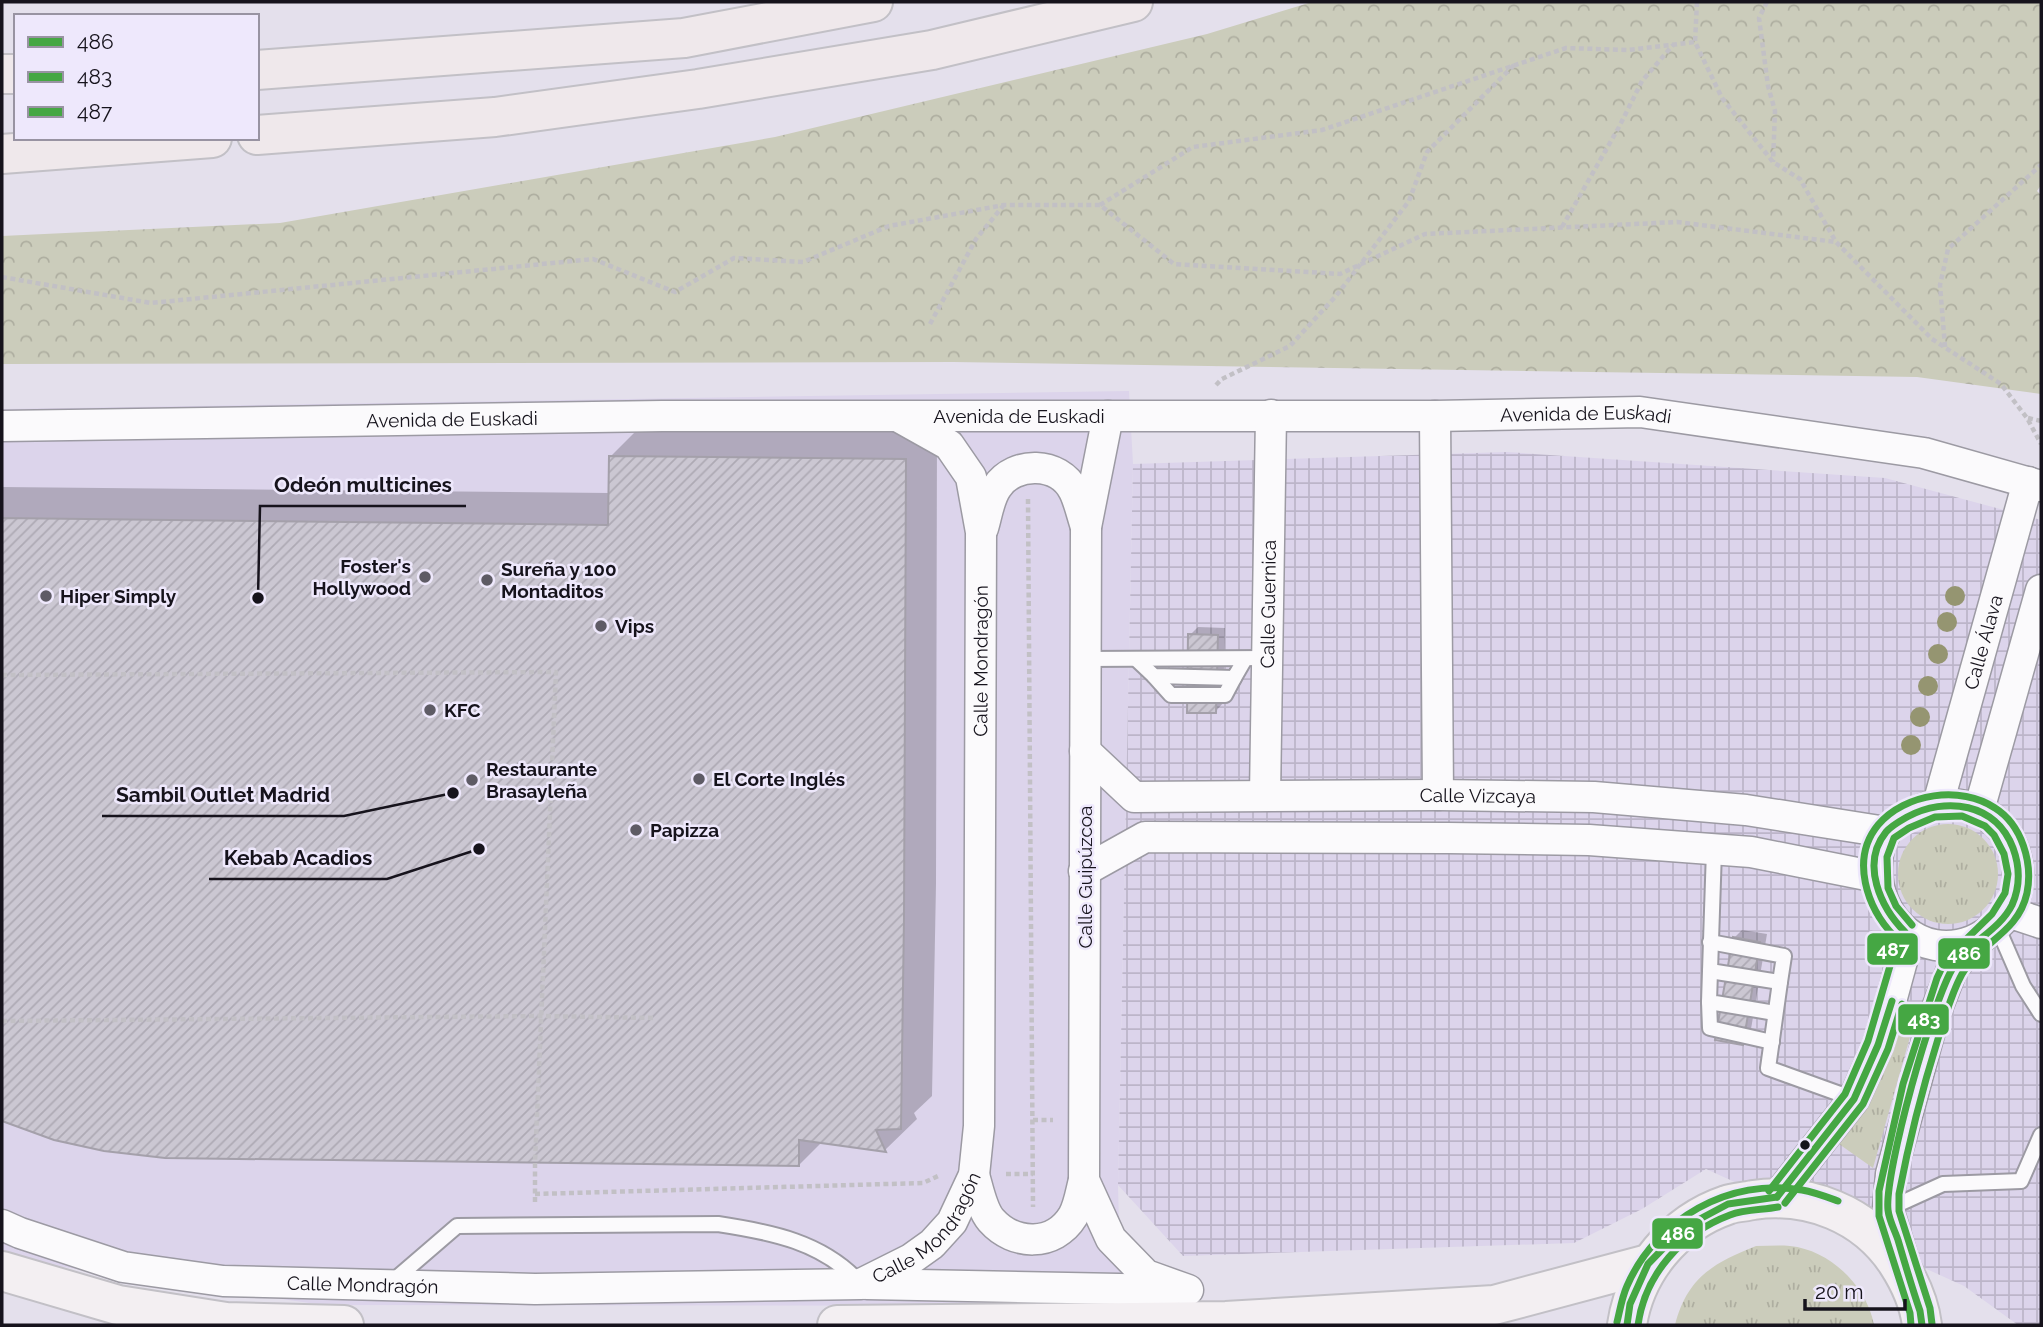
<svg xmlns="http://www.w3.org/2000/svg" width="2043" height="1327" viewBox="0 0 2043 1327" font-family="Raleway,sans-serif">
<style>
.built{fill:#dcd4eb}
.industrial{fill:url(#industrial-grid)}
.grass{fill:url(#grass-tufts)}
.park{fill:url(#park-crowns)}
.shadow{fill:#0003}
.building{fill:url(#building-hatch);stroke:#a4a0aa;stroke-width:2}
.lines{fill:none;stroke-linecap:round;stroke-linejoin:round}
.lane-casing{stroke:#9c9aa3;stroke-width:18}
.street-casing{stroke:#9c9aa3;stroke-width:33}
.primary-casing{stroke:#c2c0c6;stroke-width:42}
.highway-casing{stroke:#c2c0c6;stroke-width:42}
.path{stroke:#c2c0c5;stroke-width:4.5;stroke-dasharray:5 3.5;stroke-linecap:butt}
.lane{stroke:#fbfafc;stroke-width:14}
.street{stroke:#fbfafc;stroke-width:30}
.primary{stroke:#f3eff2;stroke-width:38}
.highway{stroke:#efe8eb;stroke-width:38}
.bus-1-casing{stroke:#eee8fc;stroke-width:12}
.bus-2-casing{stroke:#eee8fc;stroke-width:12}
.bus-3-casing{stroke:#eee8fc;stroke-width:12}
.bus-1{stroke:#45a743;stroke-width:7}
.bus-2{stroke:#45a743;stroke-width:7}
.bus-3{stroke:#45a743;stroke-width:7}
.tree{fill:#959571}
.poi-dot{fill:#5e5b65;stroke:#eee8fc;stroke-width:2.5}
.bus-dot{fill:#16131c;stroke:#eee8fc;stroke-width:2.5}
.labels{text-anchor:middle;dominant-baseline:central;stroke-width:5;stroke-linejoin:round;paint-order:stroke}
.street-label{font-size:19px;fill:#16131c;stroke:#eee8fc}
.poi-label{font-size:19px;font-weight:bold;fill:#16131c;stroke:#eee8fc;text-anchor:start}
.leader{fill:none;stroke:#16131c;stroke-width:2.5}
.callout-dot{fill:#16131c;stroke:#eee8fc;stroke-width:2.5}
.callout-label{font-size:21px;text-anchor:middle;font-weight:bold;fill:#16131c;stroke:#eee8fc;stroke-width:5;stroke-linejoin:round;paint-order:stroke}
.line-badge{stroke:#eee8fc;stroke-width:2.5}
.badge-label{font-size:19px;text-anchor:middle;font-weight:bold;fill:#fff}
</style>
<defs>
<pattern id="industrial-grid" width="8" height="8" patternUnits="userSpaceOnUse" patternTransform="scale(1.75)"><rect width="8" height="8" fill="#dcd4eb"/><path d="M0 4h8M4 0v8" fill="none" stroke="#bcb5c9"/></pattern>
<pattern id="grass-tufts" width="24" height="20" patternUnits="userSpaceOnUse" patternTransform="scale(1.75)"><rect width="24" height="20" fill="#cbccbb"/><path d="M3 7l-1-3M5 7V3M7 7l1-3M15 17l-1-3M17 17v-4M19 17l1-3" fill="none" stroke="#aeaea0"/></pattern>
<pattern id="park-crowns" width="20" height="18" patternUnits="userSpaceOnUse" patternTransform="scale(1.75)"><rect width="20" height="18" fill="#cbccbb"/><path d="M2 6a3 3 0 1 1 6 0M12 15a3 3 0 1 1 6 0" fill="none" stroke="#aeaea0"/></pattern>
<pattern id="building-hatch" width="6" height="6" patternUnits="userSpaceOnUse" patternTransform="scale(1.75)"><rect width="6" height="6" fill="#cbc7d2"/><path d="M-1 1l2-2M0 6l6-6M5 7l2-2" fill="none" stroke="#aeaab4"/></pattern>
</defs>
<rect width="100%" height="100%" fill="#e4e0ec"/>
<polygon class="built" points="1129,391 1133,464 1118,1185 1121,1306 323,1305 23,1261 2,1250 2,409"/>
<polygon class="industrial" points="1507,452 1885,478 2041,520 2041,1325 2018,1325 1964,1286 1706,1169 1642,1209 1574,1243 1183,1256 1118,1185 1133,464"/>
<g class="grass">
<circle cx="1948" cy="874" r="50"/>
<polygon points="1897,1026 1912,1030 1873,1168 1839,1144 1877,1085"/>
<path d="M1756,1246C1767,1246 1779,1245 1790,1246C1830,1250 1867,1286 1874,1325H1675C1687,1278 1713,1263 1756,1246Z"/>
</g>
<polygon class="park" points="1312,2 2041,2 2041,185 2037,191 2041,195 2041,394 1917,377 953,362 2,364 2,236 280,223 775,137 1207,34"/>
<g class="shadow">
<polygon points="642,425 937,428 936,884 932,1096 914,1113 917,1119 885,1150 822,1142 799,1165 54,1138 2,1120 2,487 610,493 610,457"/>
<polygon points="1198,627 1225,628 1223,703 1216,711 1190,635"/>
<polygon points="1742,930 1767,934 1750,1035 1742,1043 1734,938"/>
</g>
<g class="building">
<polygon points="609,456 906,459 904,917 901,1129 876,1130 886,1152 799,1140 799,1166 165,1158 104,1151 54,1140 2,1121 2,518 608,525"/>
<polygon points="1188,634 1218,635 1216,713 1187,713"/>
<polygon points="1733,937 1760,942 1743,1045 1715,1040"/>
</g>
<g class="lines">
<g class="lane-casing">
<g id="lane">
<polyline points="1085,659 1268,658"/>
<polyline points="1136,659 1154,676 1234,678 1245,659"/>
<polyline points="1154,676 1171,695 1225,695 1234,678"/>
<polyline points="1714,850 1710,971 1780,982 1768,1068 1854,1099"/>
<polyline points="1997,926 2023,986 2041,1014"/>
<polyline points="1710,942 1784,956 1780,982"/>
<polyline points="1710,971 1709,1002 1775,1013"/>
<polyline points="1709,1002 1710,1028 1772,1042"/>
<polyline points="1888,1209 1943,1184 2021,1181 2041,1135"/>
<path d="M392,1282L457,1226L718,1224C771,1232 823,1242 860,1283"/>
</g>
</g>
<g class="street-casing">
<g id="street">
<polyline points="1108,416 1086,527 1084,1180 1111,1239 1146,1275 1188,1290"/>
<polyline points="1435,416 1438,795"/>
<path id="s1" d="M2,426L662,416H1435L1640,412L1924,453L2041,486"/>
<path d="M983,528C987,515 989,498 997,487C1014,461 1059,461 1074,491C1079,501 1082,515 1086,527"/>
<path id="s2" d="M1085,751L1134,797L1438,795L1594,797L1746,810L1886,832"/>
<path id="s3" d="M1265,795L1271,415"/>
<path d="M1938,804C1952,804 1967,804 1980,811C2015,829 2027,872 2011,907C2003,923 1988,934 1972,941C1920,961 1876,918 1877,867C1877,855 1879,841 1887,831C1899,817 1921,809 1938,804Z"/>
<path id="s4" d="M1938,804L2028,482"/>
<polyline points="1979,810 2041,590"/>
<polyline points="1084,871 1145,837 1448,838 1589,840 1751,852 1877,877"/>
<polyline points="2008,912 2041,923"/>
<path d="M974,1175C978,1188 982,1210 991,1220C1014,1246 1054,1247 1073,1216C1079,1206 1081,1191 1084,1180"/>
<polyline points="1777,1197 1854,1099 1878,1045 1890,1005 1902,961 1905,932"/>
<path id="s5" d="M2,1225L20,1233L123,1267L223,1281L535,1289L861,1284L911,1259L932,1244L952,1222L974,1175L979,1126L981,532L971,477L949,445L899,417"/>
<polyline points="1905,1265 1888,1209 1891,1174 1934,1016 1953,967 1983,936"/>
<polyline points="867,1284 1171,1290"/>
</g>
</g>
<g class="primary-casing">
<g id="primary">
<polyline points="2,1271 118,1305 226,1322 344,1325"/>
<polyline points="837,1325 1226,1321 1494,1305 1648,1264"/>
<path d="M1627,1325C1635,1271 1674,1223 1727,1205C1735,1202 1745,1202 1753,1200C1809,1192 1865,1214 1897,1262C1910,1282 1919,1301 1922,1325"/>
</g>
</g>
<g class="highway-casing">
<g id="highway">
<polyline points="257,70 684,38 873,2"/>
<polyline points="2,74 16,74"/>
<polyline points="257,135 495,117 698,89 932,50 1133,2"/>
<polyline points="2,154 212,138"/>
</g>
</g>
<g class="path">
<polyline points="1697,2 1695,42 1722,98 1773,162 1800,179 1836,242 1932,339 2001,384 2027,418 2041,444"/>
<polyline points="1767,2 1759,18 1768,86 1775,111 1773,162"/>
<polyline points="1100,205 1193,147 1322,130 1566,48 1628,50 1695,42"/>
<polyline points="1562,227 1619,127 1642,81 1673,45"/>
<polyline points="2,277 151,303 593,259 675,292 734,258 803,262 889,226 1004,205 1100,205 1174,264 1340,274 1425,234 1677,222 1836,242"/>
<polyline points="930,324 976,239 1003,206"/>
<polyline points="1945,347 1940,285 1948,249 2041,165"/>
<polyline points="1216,385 1222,379 1290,346 1336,296 1409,201 1427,152 1514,65"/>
<polyline points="2028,418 2041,421"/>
<polyline points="1028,499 1033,1207"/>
<polyline points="2,675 556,672 535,1162 535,1202"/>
<polyline points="2,1021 541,1016 656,1018"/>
<polyline points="1033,1120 1053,1120"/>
<polyline points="1006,1174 1033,1174"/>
<polyline points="535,1194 923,1183 938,1176"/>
</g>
<use href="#lane" class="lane"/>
<use href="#street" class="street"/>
<use href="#primary" class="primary"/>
<use href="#highway" class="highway"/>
<g class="bus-1-casing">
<g id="bus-1">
<path d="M1905,932C1881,908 1860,864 1886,832C1891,826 1900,821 1907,817C1946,796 1996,803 2013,848C2020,867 2020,887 2012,905C1999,931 1969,942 1954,966C1933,998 1884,1173 1888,1210C1889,1220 1895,1231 1898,1240C1905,1264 1912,1288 1920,1311L1922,1325"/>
<polyline points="1777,1197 1854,1099 1878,1045 1892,1001"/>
<polyline points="1627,1325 1630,1304 1648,1264 1683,1228 1728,1204 1777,1197"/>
</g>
</g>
<g class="bus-2-casing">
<g id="bus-2">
<polyline points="1785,1203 1863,1104 1888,1049 1902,1004"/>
<path d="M1638,1325C1645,1274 1682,1233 1730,1215C1745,1209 1763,1210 1778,1207"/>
<polyline points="1911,1325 1910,1313 1879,1216 1879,1191 1903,1084 1937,978 1946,959 1992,914 2005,893 2008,874 2004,854 1994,835 1985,826 1962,816 1935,817 1909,828 1894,838 1887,857 1888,888 1896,906 1912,925"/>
</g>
</g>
<g class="bus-3-casing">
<g id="bus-3">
<path d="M1769,1191L1845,1094L1868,1041L1892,959L1894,936C1867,908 1850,859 1878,825C1905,793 1961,785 1995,808C2022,825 2033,863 2027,893C2018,934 1980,942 1962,974C1951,994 1945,1017 1938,1039C1922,1090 1909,1141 1899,1194V1211L1930,1308L1932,1324"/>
<path d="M1617,1322C1620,1310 1622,1297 1627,1286C1656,1219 1730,1177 1802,1190C1814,1192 1827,1197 1838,1201"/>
</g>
</g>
<use href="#bus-1" class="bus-1"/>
<use href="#bus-2" class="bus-2"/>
<use href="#bus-3" class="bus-3"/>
</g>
<g class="tree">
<circle cx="1955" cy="596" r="10"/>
<circle cx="1947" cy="622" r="10"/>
<circle cx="1938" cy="654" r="10"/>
<circle cx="1928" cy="686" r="10"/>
<circle cx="1920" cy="717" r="10"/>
<circle cx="1911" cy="745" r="10"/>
</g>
<g class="poi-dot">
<circle cx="425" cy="577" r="7"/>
<circle cx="487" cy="580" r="7"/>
<circle cx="46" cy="596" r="7"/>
<circle cx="601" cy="626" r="7"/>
<circle cx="430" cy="710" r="7"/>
<circle cx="699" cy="779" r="7"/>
<circle cx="472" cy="780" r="7"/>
<circle cx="636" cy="830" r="7"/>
</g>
<circle class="bus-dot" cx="1805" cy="1145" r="6"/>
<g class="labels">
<g class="street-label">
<text stroke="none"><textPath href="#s1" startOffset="1017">Avenida de Euskadi</textPath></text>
<text stroke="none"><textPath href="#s1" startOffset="1584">Avenida de Euskadi</textPath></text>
<text stroke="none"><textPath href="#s1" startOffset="450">Avenida de Euskadi</textPath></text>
<text stroke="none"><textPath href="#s3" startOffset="191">Calle Guernica</textPath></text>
<text stroke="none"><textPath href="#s4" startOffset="168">Calle Álava</textPath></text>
<text stroke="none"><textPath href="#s5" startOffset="1545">Calle Mondragón</textPath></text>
<text stroke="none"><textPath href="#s2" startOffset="411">Calle Vizcaya</textPath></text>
<text transform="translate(1085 877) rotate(-90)">Calle Guipúzcoa</text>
<text stroke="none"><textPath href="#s5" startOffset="957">Calle Mondragón</textPath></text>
<text stroke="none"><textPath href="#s5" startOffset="369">Calle Mondragón</textPath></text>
</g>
<g class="poi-label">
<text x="411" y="566" text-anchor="end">Foster's<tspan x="411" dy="22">Hollywood</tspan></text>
<text x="501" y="569">Sureña y 100<tspan x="501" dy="22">Montaditos</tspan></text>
<text x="60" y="596">Hiper Simply</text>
<text x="615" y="626">Vips</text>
<text x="444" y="710">KFC</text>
<text x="486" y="769">Restaurante<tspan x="486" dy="22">Brasayleña</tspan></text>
<text x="713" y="779">El Corte Inglés</text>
<text x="650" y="830">Papizza</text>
</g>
</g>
<path class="leader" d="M258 598L260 506H466M453 793L344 816H102M479 849L387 879H209"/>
<g class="callout-dot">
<circle cx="258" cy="598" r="7"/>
<circle cx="453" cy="793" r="7"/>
<circle cx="479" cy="849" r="7"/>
</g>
<g class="callout-label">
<text x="363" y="492">Odeón multicines</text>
<text x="223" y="802">Sambil Outlet Madrid</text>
<text x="298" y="865">Kebab Acadios</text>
</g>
<g class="line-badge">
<rect x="1866" y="932" width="53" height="34" rx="7" fill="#45a743"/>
<rect x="1937" y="937" width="54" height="33" rx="7" fill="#45a743"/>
<rect x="1897" y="1003" width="53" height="33" rx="7" fill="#45a743"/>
<rect x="1651" y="1217" width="53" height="33" rx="7" fill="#45a743"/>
</g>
<g class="badge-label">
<text x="1893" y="956">487</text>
<text x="1964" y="960">486</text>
<text x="1924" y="1026">483</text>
<text x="1678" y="1240">486</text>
</g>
<rect width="2043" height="1327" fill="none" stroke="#16131c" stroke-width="7"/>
<rect x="14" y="14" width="245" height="126" fill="#eee8fc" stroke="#9893a2" stroke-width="2"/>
<rect x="28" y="37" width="35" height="10" fill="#45a743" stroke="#9893a2" stroke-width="2"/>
<text x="77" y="49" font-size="21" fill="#16131c">486</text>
<rect x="28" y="72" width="35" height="10" fill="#45a743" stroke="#9893a2" stroke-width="2"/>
<text x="77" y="84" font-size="21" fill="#16131c">483</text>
<rect x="28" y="107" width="35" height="10" fill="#45a743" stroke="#9893a2" stroke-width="2"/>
<text x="77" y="119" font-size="21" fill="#16131c">487</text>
<path d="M1805 1299v10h100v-10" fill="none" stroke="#16131c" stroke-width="3.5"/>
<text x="1815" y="1299" font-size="21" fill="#16131c" stroke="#eee8fc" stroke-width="5" paint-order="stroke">20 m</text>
</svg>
